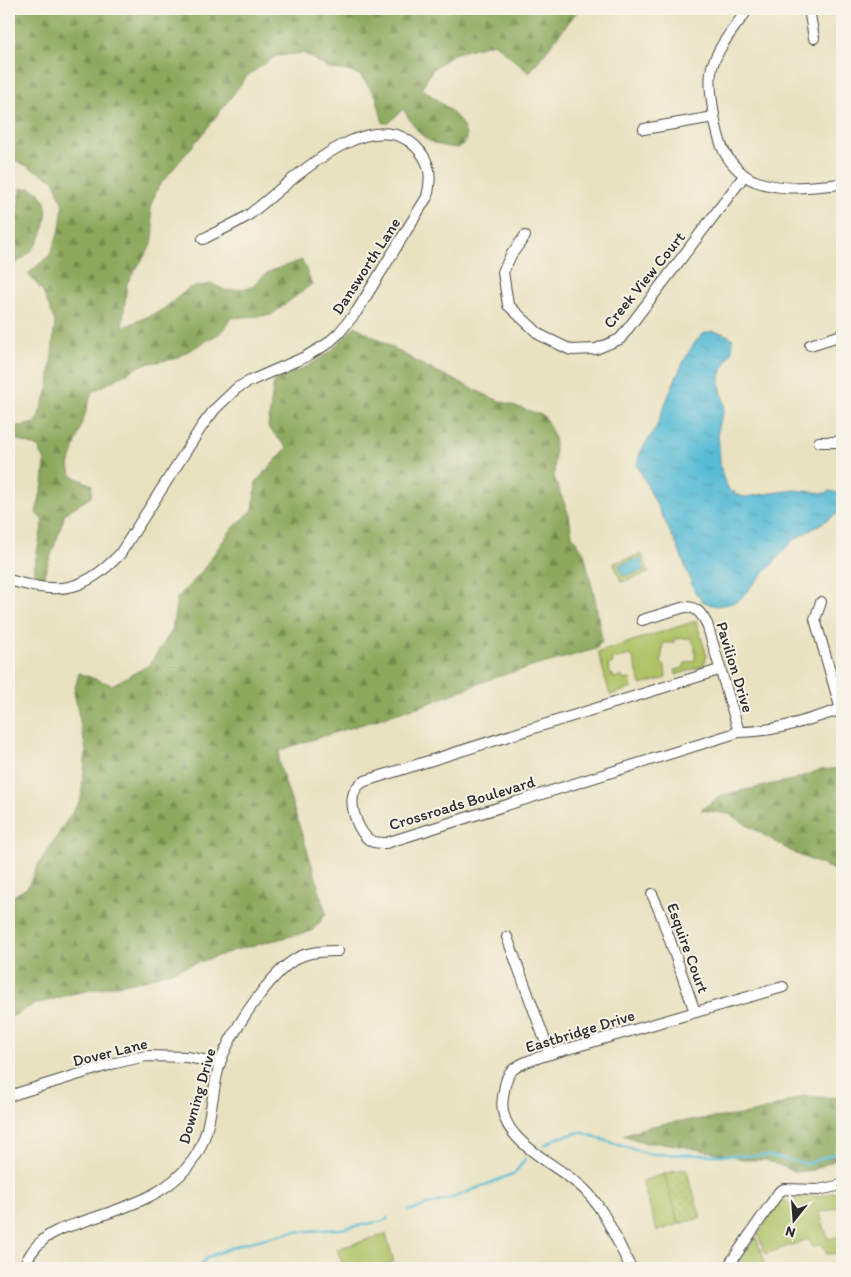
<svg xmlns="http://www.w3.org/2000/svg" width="851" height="1277" viewBox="0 0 851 1277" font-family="Itim,sans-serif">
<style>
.green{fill:#afc266;stroke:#6d7648}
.forest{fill:url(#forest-firs);stroke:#5b6a43}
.park{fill:url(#park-dots);stroke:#6d7648}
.water{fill:url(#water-ripples);stroke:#417380}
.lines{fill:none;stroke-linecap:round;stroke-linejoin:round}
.stream{stroke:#57bbd5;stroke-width:2.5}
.minor-casing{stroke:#484642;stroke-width:12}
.minor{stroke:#fff;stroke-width:10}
.labels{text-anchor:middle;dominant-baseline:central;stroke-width:4;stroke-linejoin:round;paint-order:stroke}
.street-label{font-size:16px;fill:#2b2b2b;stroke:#f7f3e8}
</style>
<defs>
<pattern id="forest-firs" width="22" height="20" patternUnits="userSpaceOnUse" patternTransform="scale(1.25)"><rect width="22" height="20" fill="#8ba85b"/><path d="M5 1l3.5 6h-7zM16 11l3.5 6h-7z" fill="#72894b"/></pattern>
<pattern id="park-dots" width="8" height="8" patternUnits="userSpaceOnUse" patternTransform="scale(1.25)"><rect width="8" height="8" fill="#afc266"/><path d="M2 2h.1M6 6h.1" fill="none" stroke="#8f9e54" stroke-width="1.8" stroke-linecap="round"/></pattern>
<pattern id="water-ripples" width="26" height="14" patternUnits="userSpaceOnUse" patternTransform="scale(1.25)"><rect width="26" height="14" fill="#57bbd5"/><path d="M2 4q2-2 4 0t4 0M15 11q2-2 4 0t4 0" fill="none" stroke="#4898ad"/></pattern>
</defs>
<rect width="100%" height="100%" fill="#f7f3e8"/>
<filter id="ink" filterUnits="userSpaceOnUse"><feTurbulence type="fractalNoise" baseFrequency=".02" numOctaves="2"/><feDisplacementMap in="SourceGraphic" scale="10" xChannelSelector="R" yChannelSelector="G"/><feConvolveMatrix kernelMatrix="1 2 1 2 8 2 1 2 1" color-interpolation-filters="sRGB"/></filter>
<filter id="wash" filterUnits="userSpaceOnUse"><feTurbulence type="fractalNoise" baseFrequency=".0096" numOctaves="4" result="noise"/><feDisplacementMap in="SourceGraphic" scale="20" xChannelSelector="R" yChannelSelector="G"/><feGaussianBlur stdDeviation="1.12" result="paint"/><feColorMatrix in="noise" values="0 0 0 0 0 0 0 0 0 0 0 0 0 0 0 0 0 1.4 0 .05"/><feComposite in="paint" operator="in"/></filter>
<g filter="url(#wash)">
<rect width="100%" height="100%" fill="#e9e2c1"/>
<g class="green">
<polygon points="642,554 649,573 621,582 614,563"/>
<polygon points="696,621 707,656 703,666 676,675 675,670 683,668 685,663 695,660 695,645 692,642 691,638 674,639 674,643 663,643 661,663 665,666 666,678 641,685 633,657 631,657 630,655 612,660 613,663 608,665 611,675 613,675 614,678 621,676 625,680 630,679 632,688 610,695 598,652"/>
<polygon points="664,1174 679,1224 657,1231 642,1181"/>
<polygon points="842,1191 842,1206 820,1213 828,1239 842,1235 842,1253 827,1254 821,1244 813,1247 809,1239 765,1254 758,1234 780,1197 794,1207 796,1205 794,1201 798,1195 818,1196"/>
<polygon points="386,1234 394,1262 372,1268 344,1268 337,1249"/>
<polygon points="756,1237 765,1262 760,1264 761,1268 739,1268 740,1261"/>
</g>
<g class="forest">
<path d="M9,9H579L529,73L494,43L453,54L432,70L422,88C438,102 468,118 466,141L459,148C426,146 420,136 403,109L389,123H383L376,96L360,75L344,70L330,69L303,53L276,56L247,76L205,131L158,187L150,207L154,230L152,244L127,283L122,328L162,310L189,288L212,284L227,291L252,287L268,272L302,260L312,284L271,315L231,318L222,332L174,359L144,364L92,392L69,465L71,475L92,485L91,497L65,513L58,536L42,580H32L43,521L36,513L43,484L45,461L38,447L15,439H9V428L36,423L49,387L55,322L42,290L28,274L50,255L60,229L63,205L54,180L17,161L9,160Z"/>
<path d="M31,188C34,190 38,192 41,195C53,210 43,238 31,251C25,258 17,262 9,267V217L18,208L20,189Z"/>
<polygon points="355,326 421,364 492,398 544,416 554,436 555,452 554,477 569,515 572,535 584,553 595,599 602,640 596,649 496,677 427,704 292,746 280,751 278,761 314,871 326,914 312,931 239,949 144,980 71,994 33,1005 9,1018 9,898 27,888 38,865 81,799 86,751 74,692 79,673 112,685 149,665 172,631 177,598 200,574 230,531 253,510 256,482 287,448 268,427 274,381 306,367 329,353"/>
<polygon points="842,768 842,873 794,853 729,814 701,810 722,795 792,780 820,770"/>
<path d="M803,1096L842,1098V1157L813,1170L796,1172L766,1160H743L729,1155L663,1143H646L623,1135C662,1119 707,1120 748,1114C767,1111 786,1102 803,1096Z"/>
</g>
<polygon class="park" points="686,1168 701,1218 679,1224 664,1174"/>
<g class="water">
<path d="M712,331L723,333L732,338C736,352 724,362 721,374C718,384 723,395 724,404C725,413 720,419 718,427C717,432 719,440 719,446C720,462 720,480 732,493L734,491L735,492L734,494L744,497L793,490L826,493L830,491L842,494V511L792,541L775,561L738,601L729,604L716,606L709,604L702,601L695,592L679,550L637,465C639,460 638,457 641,451C646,441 653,435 657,425C665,405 687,342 705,333C707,332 710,332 712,331Z"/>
<polygon points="640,558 644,570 623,576 619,565"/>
</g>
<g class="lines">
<g class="stream">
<polyline points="545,1145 557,1138 581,1132 621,1146 651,1154 770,1156 807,1164 842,1151"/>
<polyline points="408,1211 455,1197 515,1173 525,1159"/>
<polyline points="201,1264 208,1257 241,1244 292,1232 340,1229 383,1221 388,1218"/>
</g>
</g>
</g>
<g filter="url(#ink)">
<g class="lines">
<g class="minor-casing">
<g id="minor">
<path d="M748,9C735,27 719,45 712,67C707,85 716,137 725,153C731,164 744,177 755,181C783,192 813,186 842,184"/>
<polyline points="809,9 814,38"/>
<polyline points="644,129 714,117"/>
<polyline points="525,236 511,255 503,272 508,305 540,335 571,350 596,349 620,339 744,176"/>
<polyline points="810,345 842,335"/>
<polyline points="819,442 842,442"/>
<path d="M9,580C58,595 84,592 120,554L202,426L215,409L237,388L250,381L305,357L327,344L339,333L357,311L427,197C432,177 431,161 415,146C368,101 286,187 250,214C236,224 218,231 203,239"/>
<polyline points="821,602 815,619 841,710"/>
<path d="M642,620L685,607C697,606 702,615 707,624L739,732"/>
<path d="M719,670L365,781C361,783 358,785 356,789C347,802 357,828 367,838C372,843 379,843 386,843L739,732C775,732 808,720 842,709"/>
<polyline points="652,894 660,912 695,1012"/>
<polyline points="507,937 550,1054"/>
<polyline points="9,1096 115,1063 146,1056 187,1057 220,1063"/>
<path d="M23,1268C28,1258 33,1248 42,1241C52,1231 67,1227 79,1223C121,1208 166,1198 193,1160C213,1132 210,1095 220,1063C230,1033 274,965 304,955C315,951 327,951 338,951"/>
<path d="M631,1268C617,1242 606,1211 585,1190C559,1164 495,1141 503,1097C504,1089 505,1081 509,1074C516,1063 538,1058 550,1054L783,987"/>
<polyline points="727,1268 779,1192 784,1189 818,1190 842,1185"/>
</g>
</g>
<use href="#minor" class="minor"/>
</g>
</g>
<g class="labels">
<g class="street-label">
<text transform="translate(366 266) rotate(-57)">Dansworth Lane</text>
<text transform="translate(644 280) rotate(-51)">Creek View Court</text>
<text transform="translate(735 667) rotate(73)">Pavilion Drive</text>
<text transform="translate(462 803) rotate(-17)">Crossroads Boulevard</text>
<text transform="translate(688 948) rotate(70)">Esquire Court</text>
<text transform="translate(580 1031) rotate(-17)">Eastbridge Drive</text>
<text transform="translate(110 1052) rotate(-14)">Dover Lane</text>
<text transform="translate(197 1096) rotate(-74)">Downing Drive</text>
</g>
</g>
<rect width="851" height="1277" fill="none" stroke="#f7f3e8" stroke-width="30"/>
<g transform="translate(794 1220) rotate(197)" stroke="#f7f3e8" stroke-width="4" paint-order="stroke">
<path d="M0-4L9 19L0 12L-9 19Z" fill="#2b2b2b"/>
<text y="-8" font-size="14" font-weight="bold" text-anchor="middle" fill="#2b2b2b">N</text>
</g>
</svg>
